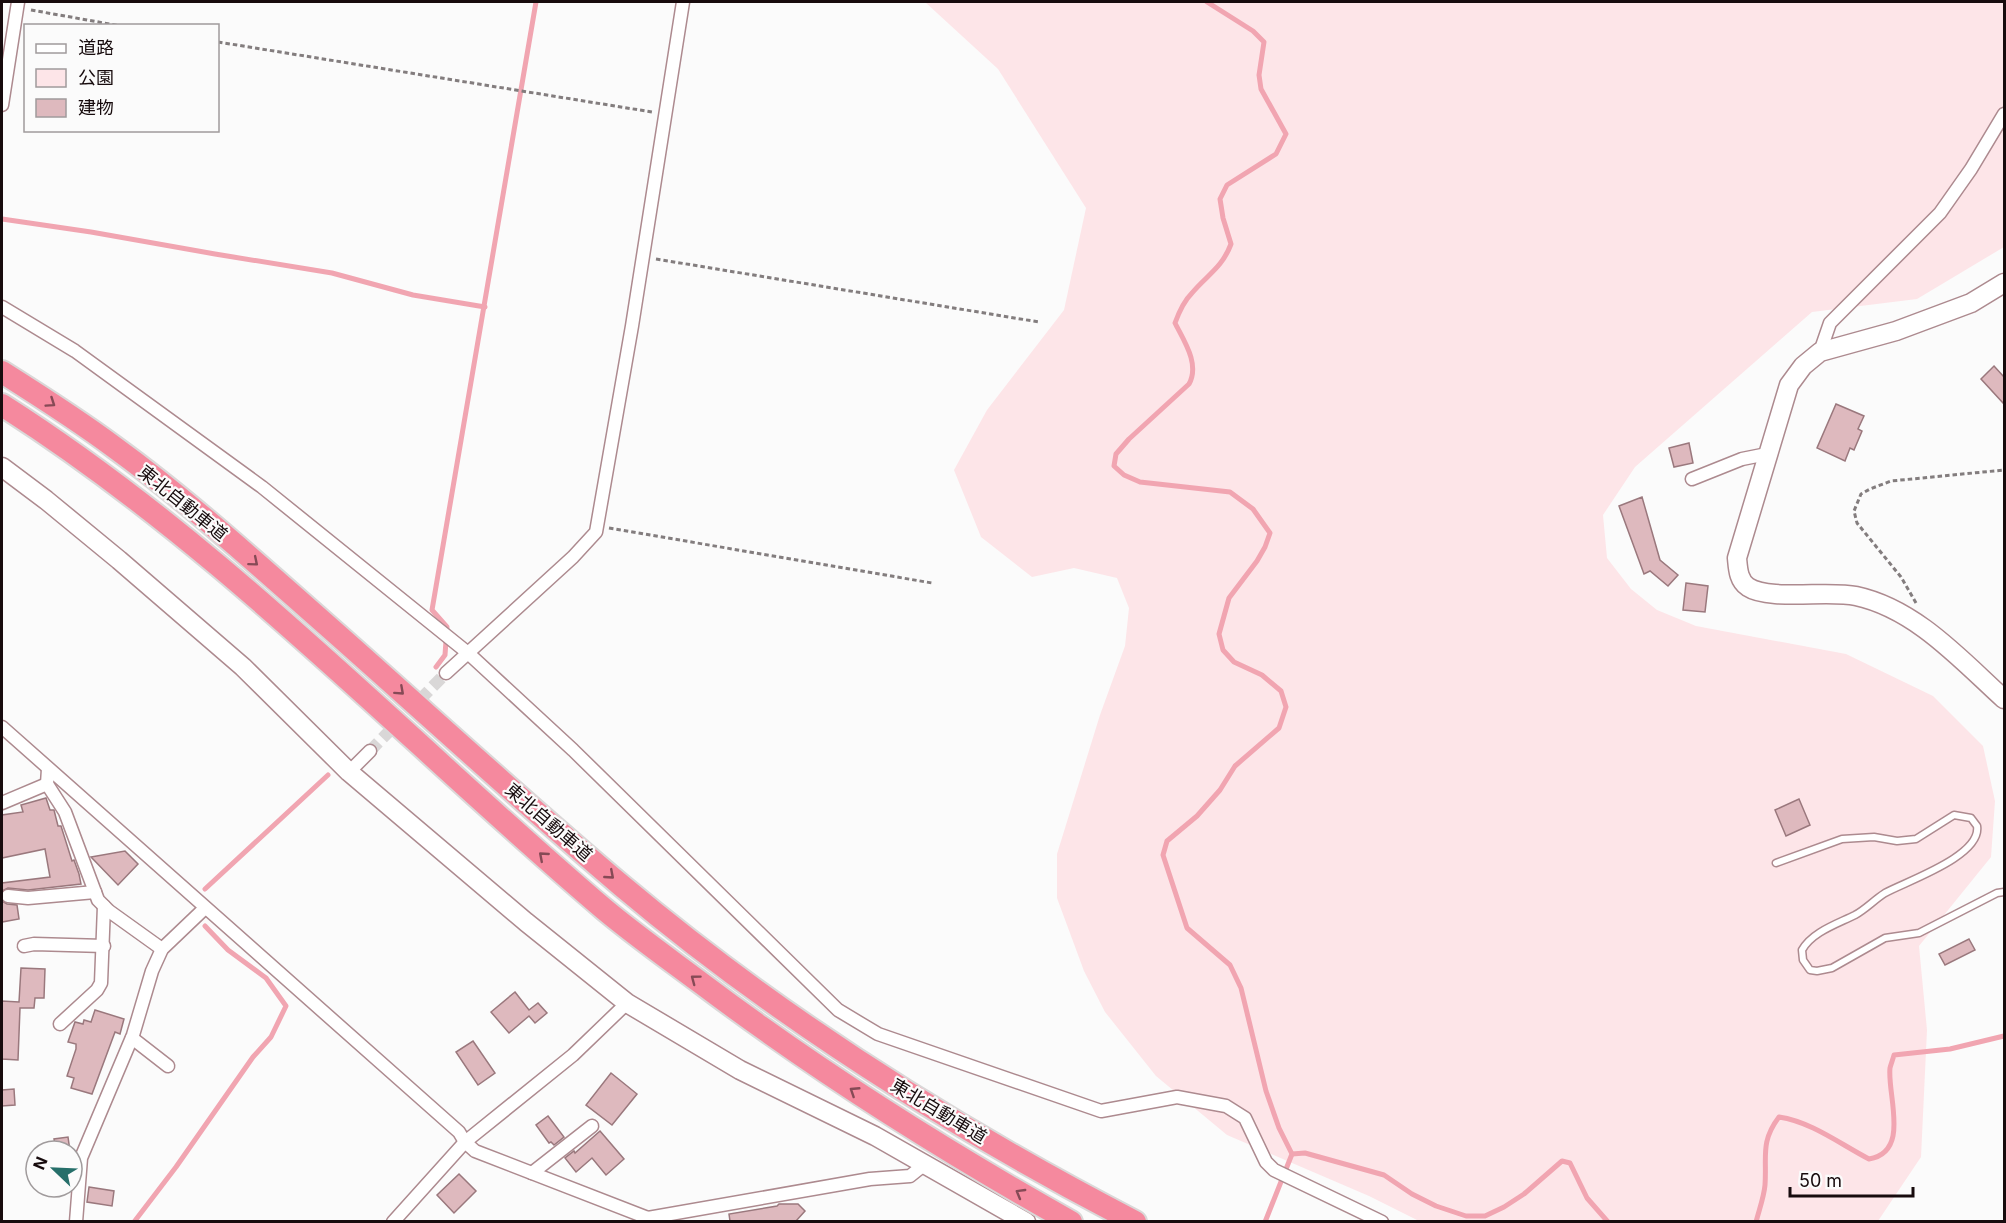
<svg xmlns="http://www.w3.org/2000/svg" width="2006" height="1223" viewBox="0 0 2006 1223" font-family="Inter,'Noto Sans JP',sans-serif">
<style>
.green{fill:#fde5e8}
.lines{fill:none;stroke-linecap:round;stroke-linejoin:round}
.stream{stroke:#f1a5b1;stroke-width:5}
.building{fill:#deb9be;stroke:#9a787d;stroke-width:1.5}
.street-tunnel{stroke:#d9d7d7;stroke-width:12;stroke-dasharray:12 6;stroke-linecap:butt}
.lane-casing{stroke:#ad8a8f;stroke-width:9}
.street-casing{stroke:#ad8a8f;stroke-width:15}
.secondary-casing{stroke:#ad8a8f;stroke-width:21}
.highway-casing{stroke:#dad8d8;stroke-width:26}
.path{stroke:#837d7e;stroke-width:3;stroke-dasharray:4.5 3;stroke-linecap:butt}
.lane{stroke:#fff;stroke-width:6}
.street{stroke:#fff;stroke-width:12}
.secondary{stroke:#fff;stroke-width:18}
.highway{stroke:#f5899e;stroke-width:22}
.oneway{stroke:#864a56}
.labels{text-anchor:middle;dominant-baseline:central;stroke-width:4.5;stroke-linejoin:round;paint-order:stroke}
.street-label{font-size:18px;fill:#170b0d;stroke:#fbfbfb}
</style>
<rect width="100%" height="100%" fill="#fbfbfb"/>
<polygon class="green" points="925,2 2004,2 2004,247 1917,299 1812,312 1635,467 1603,515 1607,558 1631,589 1657,610 1696,626 1846,654 1933,696 1983,746 1995,801 1991,857 1919,946 1927,1030 1921,1157 1878,1221 1419,1221 1369,1196 1227,1135 1156,1076 1105,1012 1084,971 1057,898 1057,854 1100,715 1125,646 1129,608 1117,578 1074,568 1032,577 981,537 954,470 987,410 1064,310 1086,208 998,69"/>
<g class="lines">
<g class="stream">
<path d="M1207,2L1253,31L1264,42L1259,75L1261,89L1286,134L1276,154L1227,185L1220,199L1223,218L1231,244C1222,268 1207,275 1192,293C1184,301 1179,312 1175,323C1184,341 1200,364 1189,384L1129,439L1116,454L1114,466L1124,475L1140,482L1230,492L1253,509L1270,533L1265,547L1257,561L1229,598L1219,634L1223,650L1234,662L1262,675L1281,691L1286,707L1279,728L1235,766L1220,790L1197,816L1167,841L1163,855L1187,928L1230,965L1241,988L1266,1091L1279,1128L1292,1154L1265,1222"/>
<polyline points="2,219 91,232 215,254 332,273 413,295 485,307"/>
<polyline points="436,667 445,655 447,627 432,610 536,2"/>
<polyline points="205,889 328,775"/>
<polyline points="1292,1154 1305,1153 1384,1175 1412,1194 1436,1206 1466,1216 1485,1216 1504,1207 1524,1194 1562,1161 1570,1163 1587,1198 1608,1222"/>
<polyline points="134,1222 176,1167 253,1057 271,1037 286,1006 266,978 228,950 205,926"/>
<path d="M1756,1222C1759,1210 1764,1197 1765,1185C1767,1157 1760,1142 1779,1117C1812,1122 1840,1144 1869,1159C1911,1152 1887,1095 1890,1068C1891,1064 1893,1059 1894,1055L1950,1049L2004,1036"/>
</g>
</g>
<g class="building">
<polygon points="1994,366 2004,377 2004,404 1981,379"/>
<polygon points="1836,404 1864,416 1858,429 1862,431 1854,450 1850,448 1845,461 1817,448"/>
<polygon points="1689,443 1693,463 1674,467 1669,448"/>
<polygon points="1642,497 1660,560 1678,575 1668,586 1650,571 1644,574 1619,506"/>
<polygon points="1686,583 1708,586 1705,612 1683,610"/>
<polygon points="46,798 50,810 54,810 58,826 61,826 72,861 74,860 79,874 81,884 28,890 8,888 2,891 2,883 50,877 45,849 2,858 2,815 23,812 21,805"/>
<polygon points="1799,799 1810,825 1786,836 1775,810"/>
<polygon points="125,851 138,864 118,885 91,857"/>
<polygon points="2,901 7,904 17,905 19,919 2,922"/>
<polygon points="1969,939 1975,950 1945,965 1939,954"/>
<polygon points="21,968 45,969 44,998 35,998 34,1008 20,1008 18,1060 2,1059 2,1001 19,1002"/>
<polygon points="515,992 529,1010 538,1003 547,1013 535,1023 529,1016 509,1033 491,1012"/>
<polygon points="95,1010 124,1019 120,1034 115,1032 92,1094 71,1088 74,1078 67,1076 76,1049 76,1044 68,1042 75,1022 83,1024 84,1020 91,1022"/>
<polygon points="473,1041 495,1073 478,1085 456,1052"/>
<polygon points="611,1073 637,1094 612,1125 586,1105"/>
<polygon points="14,1089 15,1105 2,1106 2,1090"/>
<polygon points="548,1116 564,1137 554,1145 551,1142 549,1143 536,1125"/>
<polygon points="600,1131 624,1159 606,1175 592,1158 576,1172 565,1158 574,1151 575,1153"/>
<polygon points="68,1137 70,1151 56,1151 54,1139"/>
<polygon points="459,1174 476,1191 454,1213 437,1195"/>
<polygon points="89,1187 114,1191 112,1206 87,1202"/>
<polygon points="779,1204 798,1204 805,1211 796,1221 730,1221 729,1214 777,1206"/>
</g>
<g class="lines">
<polyline class="street-tunnel" points="370,751 446,673"/>
<g class="lane-casing">
<path id="lane" d="M1776,863L1842,839L1874,837L1897,841L1916,839L1954,815L1971,818L1977,826C1982,856 1907,881 1885,893C1874,900 1866,909 1855,915C1837,924 1812,932 1802,950L1803,960L1810,970L1817,971L1832,968L1885,938L1919,933L1997,893L2004,892"/>
</g>
<g class="street-casing">
<g id="street">
<polyline points="2,105 18,2"/>
<polyline points="2,307 75,351 262,487 468,653 573,750 838,1010 878,1034 1101,1111 1177,1097 1226,1106 1245,1118 1266,1162 1274,1170 1382,1222"/>
<polyline points="1820,352 1830,323 1940,213 1971,169 2004,114"/>
<polyline points="1692,479 1742,459 1767,454"/>
<polyline points="446,673 573,557 596,532 632,326 683,2"/>
<polyline points="2,727 459,1132 465,1142 475,1151 648,1218 870,1179 910,1176 925,1164"/>
<polyline points="48,769 47,784 65,812 98,900 109,911 162,949"/>
<polyline points="349,772 370,751"/>
<polyline points="2,803 47,784"/>
<polyline points="8,896 28,898 95,892"/>
<polyline points="24,946 34,944 104,946"/>
<polyline points="60,1024 97,990 101,983 104,906"/>
<polyline points="132,1038 168,1066"/>
<polyline points="532,1173 592,1126"/>
<polyline points="76,1222 81,1158 133,1035 152,971 162,949 205,908"/>
<polyline points="393,1222 465,1142 573,1055 627,1003"/>
</g>
</g>
<g class="secondary-casing">
<g id="secondary">
<path d="M2004,283L1971,303L1896,331L1820,352L1803,366L1789,385L1737,558C1738,568 1738,580 1748,587C1769,601 1829,590 1856,596C1916,609 1961,660 2004,699"/>
<polyline points="2,467 46,500 119,560 243,667 349,772 526,922 627,1003 740,1070 875,1136 1026,1222"/>
</g>
</g>
<g class="highway-casing">
<g id="highway">
<path d="M2,372C40,396 78,420 114,447C187,500 255,562 322,621C422,709 520,800 622,886C779,1018 954,1128 1135,1222"/>
<path d="M2,405C224,546 405,740 604,909C635,935 669,959 701,983C819,1072 943,1150 1071,1222"/>
</g>
</g>
<g class="path">
<polyline points="31,10 121,26"/>
<polyline points="218,42 652,112"/>
<polyline points="656,259 1039,322"/>
<polyline points="609,528 932,583"/>
<polyline points="1916,603 1901,577 1857,523 1854,511 1861,494 1870,489 1891,481 2004,470"/>
</g>
<use href="#lane" class="lane"/>
<use href="#street" class="street"/>
<use href="#secondary" class="secondary"/>
<use href="#highway" class="highway"/>
</g>
<defs><path id="oneway-chevron" d="M-2-3.5L2.5 0L-2 3.5" fill="none" stroke-width="1.6" stroke-linecap="round" stroke-linejoin="round" transform="scale(1.5)"/></defs>
<g class="oneway">
<use href="#oneway-chevron" transform="translate(51 403) rotate(34)"/>
<use href="#oneway-chevron" transform="translate(254 562) rotate(40)"/>
<use href="#oneway-chevron" transform="translate(400 691) rotate(42)"/>
<use href="#oneway-chevron" transform="translate(543 856) rotate(-139)"/>
<use href="#oneway-chevron" transform="translate(610 875) rotate(41)"/>
<use href="#oneway-chevron" transform="translate(695 979) rotate(-143)"/>
<use href="#oneway-chevron" transform="translate(854 1091) rotate(-147)"/>
<use href="#oneway-chevron" transform="translate(1020 1193) rotate(-150)"/>
</g>
<g class="labels">
<g class="street-label">
<text transform="translate(183 503) rotate(39)">東北自動車道</text>
<text transform="translate(549 822) rotate(41)">東北自動車道</text>
<text transform="translate(939 1111) rotate(31)">東北自動車道</text>
</g>
</g>
<rect width="2006" height="1223" fill="none" stroke="#170b0d" stroke-width="6"/>
<rect x="24" y="24" width="195" height="108" fill="#fbfbfb" stroke="#a09b9c" stroke-width="1.5"/>
<rect x="36" y="44" width="30" height="9" fill="#ffffff" stroke="#a09b9c" stroke-width="1.5"/>
<text x="78" y="54" font-size="18" fill="#170b0d">道路</text>
<rect x="36" y="69" width="30" height="18" fill="#fde5e8" stroke="#a09b9c" stroke-width="1.5"/>
<text x="78" y="84" font-size="18" fill="#170b0d">公園</text>
<rect x="36" y="99" width="30" height="18" fill="#deb9be" stroke="#a09b9c" stroke-width="1.5"/>
<text x="78" y="114" font-size="18" fill="#170b0d">建物</text>
<g transform="translate(54 1169) rotate(293)"><circle r="28" fill="#fbfbfb" stroke="#a09b9c" stroke-width="1.5"/>
<path d="M0-4.5L10 22L0 15L-10 22Z" fill="#266f6a"/>
<text y="-9" font-size="16" font-weight="bold" text-anchor="middle" fill="#170b0d">N</text>
</g>
<path d="M1790 1187v9h123v-9" fill="none" stroke="#170b0d" stroke-width="3"/>
<text x="1799" y="1187" font-size="18" fill="#170b0d" stroke="#fbfbfb" stroke-width="4.5" paint-order="stroke">50 m</text>
</svg>
